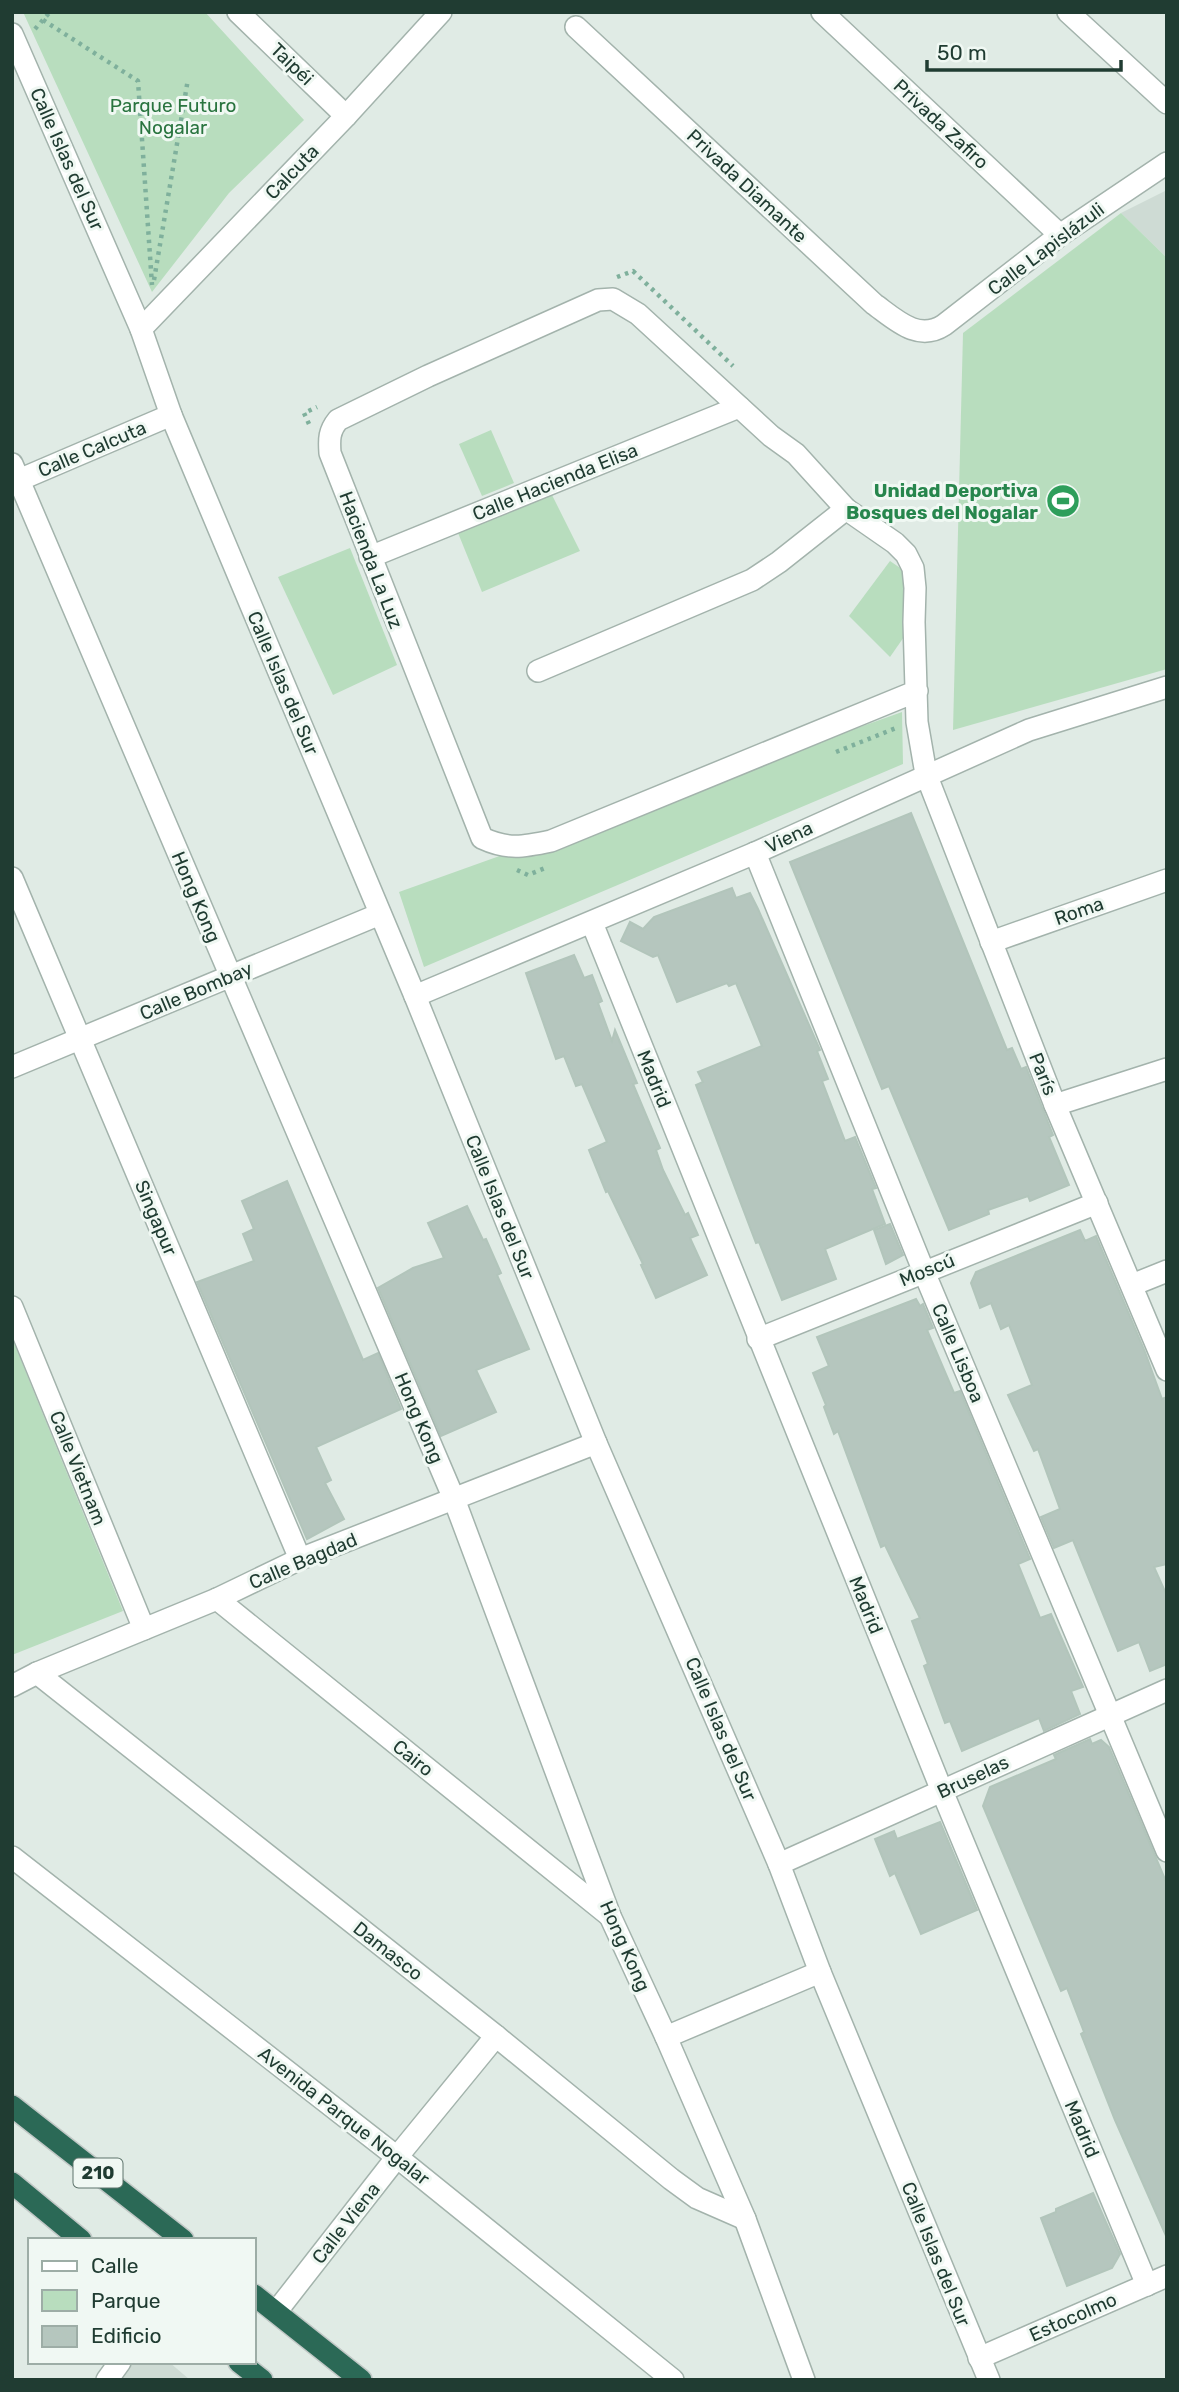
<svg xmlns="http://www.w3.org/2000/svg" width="1179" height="2392" viewBox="0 0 1179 2392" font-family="Rubik,sans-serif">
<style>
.built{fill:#cedbd4}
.green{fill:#b8ddbe}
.building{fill:#b5c6be;stroke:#b2c5bb;stroke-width:2}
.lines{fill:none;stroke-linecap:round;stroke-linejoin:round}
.minor-casing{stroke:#a3b3ac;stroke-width:24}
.highway-casing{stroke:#c1c8c6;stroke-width:24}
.path{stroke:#7fb09c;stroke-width:4.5;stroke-dasharray:3.5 5;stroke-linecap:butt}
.minor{stroke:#fff;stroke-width:21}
.highway{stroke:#2b6956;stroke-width:21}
.labels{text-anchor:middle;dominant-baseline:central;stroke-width:6;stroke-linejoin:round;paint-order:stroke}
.shield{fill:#f0f8f3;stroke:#5e746c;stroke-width:2}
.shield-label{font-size:18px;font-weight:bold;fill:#203c32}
.street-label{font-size:19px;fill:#203c32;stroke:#f0f8f3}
.park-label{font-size:19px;fill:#29743f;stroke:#f0f8f3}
.leisure-label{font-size:19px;font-weight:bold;fill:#27864d;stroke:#f0f8f3;text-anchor:end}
</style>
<rect width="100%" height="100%" fill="#e0ebe5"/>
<g class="built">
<polygon points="1167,190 1167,258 1121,213"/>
<polygon points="134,2362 169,2362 190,2380 121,2380"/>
</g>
<g class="green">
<polygon points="23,12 205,12 304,120 229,193 152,292"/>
<polygon points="1121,213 1167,258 1167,669 953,730 963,333"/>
<polygon points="491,430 514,483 482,496 459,444"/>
<polygon points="552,495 580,551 482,592 458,533"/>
<polygon points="350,548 397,665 333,695 278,577"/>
<polygon points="890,561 909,574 906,634 890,657 849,616"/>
<polygon points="902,712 903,764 424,967 399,892"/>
<polygon points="12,1338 123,1611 12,1655"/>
</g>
<g class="building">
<polygon points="911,813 1007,1050 1012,1048 1021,1069 1026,1067 1053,1135 1049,1137 1069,1185 1030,1201 1028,1196 988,1210 989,1214 949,1230 889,1086 882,1089 790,862"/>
<polygon points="732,888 736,898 750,893 758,909 820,1050 817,1051 828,1079 822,1081 845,1141 855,1137 876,1188 872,1189 885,1224 825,1249 836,1279 782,1300 759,1242 756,1243 696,1085 703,1082 698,1072 762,1046 736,983 729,986 727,983 677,1002 658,955 653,957 621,941 630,922 643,929 654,917"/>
<polygon points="574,955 584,978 592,975 602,1001 598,1003 612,1041 615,1030 637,1083 633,1084 660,1148 656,1150 663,1170 685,1215 688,1213 698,1235 690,1238 707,1275 656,1298 641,1265 643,1264 608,1191 606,1192 589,1150 607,1142 582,1084 576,1086 564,1056 556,1059 526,973"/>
<polygon points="287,1181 363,1360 378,1353 401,1409 316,1447 331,1480 325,1483 344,1519 307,1539 197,1282 254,1261 243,1234 254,1229 242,1201"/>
<polygon points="467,1206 483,1240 486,1239 501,1273 497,1275 529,1349 476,1370 496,1412 441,1436 378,1288 413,1268 444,1258 428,1223"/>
<polygon points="890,1224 903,1255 886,1264 874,1230"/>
<polygon points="1080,1230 1085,1241 1096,1236 1145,1352 1162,1399 1167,1397 1167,1564 1154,1567 1167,1596 1167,1664 1150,1671 1139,1642 1118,1651 1073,1540 1054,1548 1041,1517 1060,1509 1038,1449 1034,1451 1008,1395 1032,1385 1009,1325 1001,1329 991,1303 980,1308 971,1283 976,1272"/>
<polygon points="916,1299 920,1306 923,1304 933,1328 927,1330 954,1393 960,1391 1030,1559 1018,1564 1040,1618 1051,1614 1083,1687 1071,1691 1080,1714 1044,1731 1039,1718 962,1751 950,1721 945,1723 924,1666 928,1664 912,1621 920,1618 885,1545 881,1547 838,1431 834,1434 824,1407 826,1405 813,1373 829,1366 817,1337"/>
<polygon points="1090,1739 1092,1744 1101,1740 1109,1747 1167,1884 1167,2238 1115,2120 1081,2034 1084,2032 1067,1988 1061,1991 983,1806 990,1787 1056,1759 1054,1755"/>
<polygon points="940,1822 977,1910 921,1934 895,1873 890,1876 875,1839 894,1831 897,1839"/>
<polygon points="1093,2193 1120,2254 1112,2268 1067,2286 1041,2218 1056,2212 1056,2209"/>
</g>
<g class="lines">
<g class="minor-casing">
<g id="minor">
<polyline points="238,12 346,116"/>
<polyline points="822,12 1060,235"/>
<polyline points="1068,12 1167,103"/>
<path d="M576,27L874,304C896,320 918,342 944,325L1060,235L1167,163"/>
<polyline points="12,34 141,329 171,415 415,996 596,1443 779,1864 820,1972 989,2380"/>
<polyline points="141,329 346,116 441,12"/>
<polyline points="12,464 454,1499 610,1916 666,2037 745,2219 804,2380"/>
<polyline points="12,483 171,415"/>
<polyline points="370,557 739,407"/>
<polyline points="538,671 752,580 779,562 846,509"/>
<path d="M917,691L551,841C523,847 508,850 482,838L330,453C329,439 329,431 338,420L428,376L598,300L613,299L638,314L771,436L796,454L846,509L895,543L906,554L913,568L915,588L914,622L917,722L926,774L1055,1105L1167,1370"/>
<polyline points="755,853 924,1272 1167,1851"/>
<polyline points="12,878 300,1559"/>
<polyline points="592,923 942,1791 1147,2285"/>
<polyline points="991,942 1167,880"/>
<polyline points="415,996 755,853 1029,730 1167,687"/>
<polyline points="12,1067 380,914"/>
<polyline points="1055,1105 1167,1069"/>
<polyline points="1132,1285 1167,1271"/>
<polyline points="12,1307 144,1629"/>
<polyline points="758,1339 1097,1203"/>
<polyline points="217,1599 610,1916"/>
<polyline points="37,1673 496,2036 671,2179 697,2198 745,2219"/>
<polyline points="12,1686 37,1673 217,1599 300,1559 596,1443"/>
<polyline points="12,1857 397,2157 673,2380"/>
<polyline points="779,1864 1167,1690"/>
<polyline points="666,2037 820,1972"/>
<polyline points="276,2312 397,2157 496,2036"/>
<polyline points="979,2358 1167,2276"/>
<polyline points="107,2380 120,2362"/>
</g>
</g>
<g class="highway-casing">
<g id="highway">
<polyline points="12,2106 183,2240"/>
<polyline points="12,2183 81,2240"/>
<polyline points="254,2295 361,2380"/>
<polyline points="239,2362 262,2380"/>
</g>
</g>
<g class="path">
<polyline points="43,20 138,81 152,285"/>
<polyline points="35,29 50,12"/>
<polyline points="617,277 633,271 733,366"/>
<polyline points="154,280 188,79"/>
<polyline points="309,424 304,413 317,407"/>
<polyline points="836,752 896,728"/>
<polyline points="517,870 528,875 545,868"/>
</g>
<use href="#minor" class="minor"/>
<use href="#highway" class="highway"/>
</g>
<defs>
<g id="stadium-disc" transform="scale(1.75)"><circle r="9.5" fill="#2e9e5b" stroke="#f0f8f3"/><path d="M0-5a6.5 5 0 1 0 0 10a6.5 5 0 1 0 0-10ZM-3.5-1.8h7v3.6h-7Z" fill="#fff"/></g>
</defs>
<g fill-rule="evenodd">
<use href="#stadium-disc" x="1063" y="501"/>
</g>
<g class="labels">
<rect class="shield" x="73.5" y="2158.5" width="49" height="29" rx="5"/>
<g class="shield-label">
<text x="98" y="2173">210</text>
</g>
<g class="street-label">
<text transform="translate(292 64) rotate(44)">Taipéi</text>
<text transform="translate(941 124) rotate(43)">Privada Zafiro</text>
<text transform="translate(67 159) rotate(66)">Calle Islas del Sur</text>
<text transform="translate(292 172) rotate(-46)">Calcuta</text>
<text transform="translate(747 186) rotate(43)">Privada Diamante</text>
<text transform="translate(1046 249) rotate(-37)">Calle Lapislázuli</text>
<text transform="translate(92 449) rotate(-23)">Calle Calcuta</text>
<text transform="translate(555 482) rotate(-22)">Calle Hacienda Elisa</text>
<text transform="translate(371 560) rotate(69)">Hacienda La Luz</text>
<text transform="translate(283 683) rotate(67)">Calle Islas del Sur</text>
<text transform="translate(789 837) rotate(-25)">Viena</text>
<text transform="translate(196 897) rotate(67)">Hong Kong</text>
<text transform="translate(1079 911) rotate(-19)">Roma</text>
<text transform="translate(196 991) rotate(-23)">Calle Bombay</text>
<text transform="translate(1043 1074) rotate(68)">París</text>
<text transform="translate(654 1079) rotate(68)">Madrid</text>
<text transform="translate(500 1207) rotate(68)">Calle Islas del Sur</text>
<text transform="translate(156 1218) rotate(67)">Singapur</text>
<text transform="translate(927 1270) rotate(-22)">Moscú</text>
<text transform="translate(958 1353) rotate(67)">Calle Lisboa</text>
<text transform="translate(419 1418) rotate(67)">Hong Kong</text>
<text transform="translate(78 1468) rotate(68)">Calle Vietnam</text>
<text transform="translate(303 1561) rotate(-23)">Calle Bagdad</text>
<text transform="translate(866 1605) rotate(68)">Madrid</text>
<text transform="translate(721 1729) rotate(67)">Calle Islas del Sur</text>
<text transform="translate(413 1758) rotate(39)">Cairo</text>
<text transform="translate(973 1777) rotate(-25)">Bruselas</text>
<text transform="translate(625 1946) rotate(66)">Hong Kong</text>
<text transform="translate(388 1951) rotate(38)">Damasco</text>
<text transform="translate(344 2116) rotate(38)">Avenida Parque Nogalar</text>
<text transform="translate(1082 2129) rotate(67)">Madrid</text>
<text transform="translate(346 2223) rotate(-52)">Calle Viena</text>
<text transform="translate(936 2254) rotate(68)">Calle Islas del Sur</text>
<text transform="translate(1073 2317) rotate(-24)">Estocolmo</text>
</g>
<g class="park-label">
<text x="173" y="105">Parque Futuro<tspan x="173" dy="22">Nogalar</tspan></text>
</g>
<g class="leisure-label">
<text x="1038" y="490">Unidad Deportiva<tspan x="1038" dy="22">Bosques del Nogalar</tspan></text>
</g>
</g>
<rect width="1179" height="2392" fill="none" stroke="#203c32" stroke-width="28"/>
<rect x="28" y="2238" width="228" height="126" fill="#f0f8f3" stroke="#9dada6" stroke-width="2"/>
<rect x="42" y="2261" width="35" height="10" fill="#ffffff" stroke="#9dada6" stroke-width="2"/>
<text x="91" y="2273" font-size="21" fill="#203c32">Calle</text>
<rect x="42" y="2290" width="35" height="21" fill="#b8ddbe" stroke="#9dada6" stroke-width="2"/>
<text x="91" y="2308" font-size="21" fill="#203c32">Parque</text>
<rect x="42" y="2326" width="35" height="21" fill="#b5c6be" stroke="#9dada6" stroke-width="2"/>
<text x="91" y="2343" font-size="21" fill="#203c32">Edificio</text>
<path d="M927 60v10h194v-10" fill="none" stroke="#203c32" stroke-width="3.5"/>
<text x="937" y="60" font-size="21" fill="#203c32" stroke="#f0f8f3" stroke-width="5" paint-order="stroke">50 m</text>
</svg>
